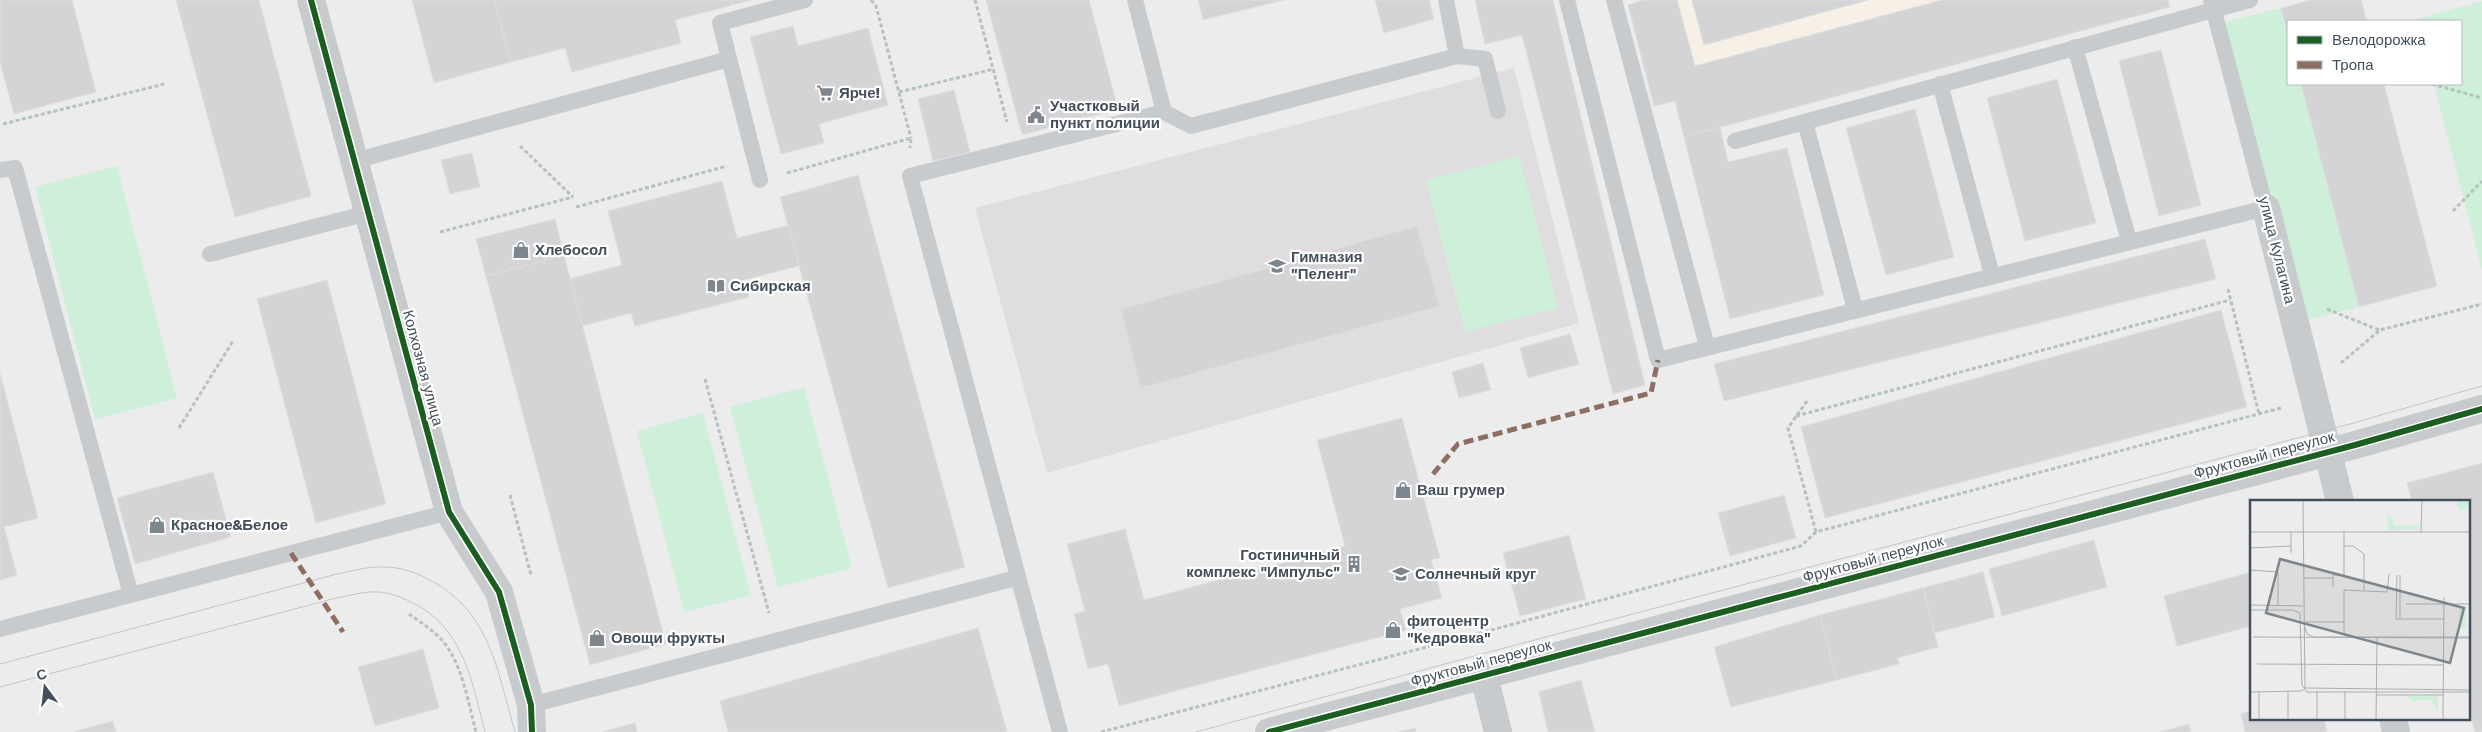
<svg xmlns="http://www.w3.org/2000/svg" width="2482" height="732" viewBox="0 0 2482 732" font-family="'Work Sans',sans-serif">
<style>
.commercial{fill:#f6f0e6}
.education{fill:#dfddde}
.green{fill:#ceefda}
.building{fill:#d4d4d7;stroke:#dededf}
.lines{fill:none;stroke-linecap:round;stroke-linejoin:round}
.path{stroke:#b4c2bd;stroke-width:3;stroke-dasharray:4 2.5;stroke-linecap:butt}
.service{stroke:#c8cbcd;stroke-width:16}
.minor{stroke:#c8cbcd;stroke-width:28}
.tram{stroke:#c2c4c7;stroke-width:1}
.quiet{stroke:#8d6e63;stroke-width:5;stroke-dasharray:10 5;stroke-linecap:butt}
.cycleway-casing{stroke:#fff;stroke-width:9}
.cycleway{stroke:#1b5e20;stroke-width:6}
.labels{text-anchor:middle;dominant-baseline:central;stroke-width:4.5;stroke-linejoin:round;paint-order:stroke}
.poi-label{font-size:15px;font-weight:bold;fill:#434f5a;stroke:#fff;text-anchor:start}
.street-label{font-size:15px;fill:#434f5a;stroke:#fff}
.inset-road{fill:none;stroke:#a9adb2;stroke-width:1}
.view{fill:#7e868d;fill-opacity:0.15;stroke:#7e868d;stroke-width:2.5}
.inset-edge{fill:none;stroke:#434f5a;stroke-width:2.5}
</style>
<rect width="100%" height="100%" fill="#edecec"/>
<polygon class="commercial" points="1677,0 1942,0 1695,66"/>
<polygon class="education" points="1514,68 1579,323 1047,473 975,208"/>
<g class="green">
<polygon points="2482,1 2482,270 2434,84 2461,84 2461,21 2417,21 2417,19"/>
<polygon points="2281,8 2288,37 2288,84 2301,84 2359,307 2298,322 2219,23"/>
<polygon points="1519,156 1558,308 1465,332 1426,180"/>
<polygon points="117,166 177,398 95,419 35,187"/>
<polygon points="804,387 852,568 778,587 730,407"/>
<polygon points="703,413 751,595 684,612 637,431"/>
</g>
<g class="building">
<polygon points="0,0 72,0 96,92 14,114 0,62"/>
<polygon points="176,0 259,0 311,196 235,217"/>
<polygon points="412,0 494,0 511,62 434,83"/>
<polygon points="494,0 732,0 733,5 675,20 681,43 572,72 565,48 511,62"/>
<polygon points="732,0 751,0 733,5"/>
<polygon points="986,0 1089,0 1118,109 1022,135"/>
<polygon points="1198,0 1284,0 1203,20"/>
<polygon points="1375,0 1429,0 1434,19 1384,33"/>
<polygon points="1475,0 1553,0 1645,385 1613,394 1522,35 1485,44"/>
<polygon points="1643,0 1677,0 1695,66 1942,0 2168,0 2170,7 1684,137 1675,101 1654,106 1628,5"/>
<polygon points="1692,0 1868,0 1704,45"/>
<polygon points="2311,0 2361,0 2367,21 2288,21 2288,37 2281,8"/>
<polygon points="793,26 798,46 868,28 888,105 819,124 824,143 781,154 750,37"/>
<polygon points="2161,50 2201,205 2159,216 2119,61"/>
<polygon points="2057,79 2096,223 2025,241 1987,98"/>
<polygon points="2301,84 2384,84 2437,286 2359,307"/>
<polygon points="954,90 970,152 933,161 918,99"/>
<polygon points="1915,109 1954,257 1886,275 1846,128"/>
<polygon points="1720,127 1728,162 1787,148 1824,295 1730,319 1684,137"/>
<polygon points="472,153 480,187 450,194 441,160"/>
<polygon points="858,175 965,567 888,588 780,197"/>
<polygon points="722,181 737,238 789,225 799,266 744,280 749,297 635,326 631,313 582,326 569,279 622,265 608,211"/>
<polygon points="555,219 564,255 486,276 476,239"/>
<polygon points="1417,226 1440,306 1141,388 1121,309"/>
<polygon points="2205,239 2216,279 1724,401 1714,364"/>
<polygon points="564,255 666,644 590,665 486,276"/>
<polygon points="327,280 386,504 316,523 257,299"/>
<polygon points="2221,310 2247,407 1825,518 1801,427"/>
<polygon points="1570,334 1579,364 1528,378 1520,348"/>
<polygon points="1483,363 1491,390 1459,398 1452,372"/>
<polygon points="0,373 38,518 4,527 17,575 0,580"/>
<polygon points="1402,418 1440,558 1431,560 1442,598 1400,609 1406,630 1119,706 1108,664 1088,669 1074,614 1085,611 1067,544 1125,529 1144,600 1345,546 1317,440"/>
<polygon points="2482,463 2482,732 2475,732 2468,706 2468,501 2412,501 2407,483"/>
<polygon points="213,472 231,537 135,564 117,498"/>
<polygon points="1784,495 1796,538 1730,556 1718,513"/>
<polygon points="1569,535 1586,599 1520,616 1503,553"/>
<polygon points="2094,540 2107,587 2002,616 1989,569"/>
<polygon points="1983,572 1995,617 1935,633 1923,588"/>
<polygon points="2251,572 2251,626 2177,646 2164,596"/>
<polygon points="1923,588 1938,647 1897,658 1899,664 1837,680 1820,615"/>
<polygon points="1820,615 1837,680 1731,707 1714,647"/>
<polygon points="978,628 1007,732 728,732 720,701"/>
<polygon points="423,649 439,708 375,726 358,667"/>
<polygon points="1581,680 1595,732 1548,732 1539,692"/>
<polygon points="2251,711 2251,718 2324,718 2327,732 2245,732 2241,714"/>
<polygon points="113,721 116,732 73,732"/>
<polygon points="635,723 637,732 602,732"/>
<polygon points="2189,724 2191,732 2160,732"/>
<polygon points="1415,728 1416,732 1398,732"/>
</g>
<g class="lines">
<g class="path">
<polyline points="871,0 876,6 911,138"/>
<polyline points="975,0 1007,122"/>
<polyline points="2432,84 2482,98"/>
<polyline points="899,92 994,69"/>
<polyline points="3,124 164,84"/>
<polyline points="520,146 573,197"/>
<polyline points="787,173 911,138 910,148"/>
<polyline points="576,207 727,166"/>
<polyline points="2453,211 2482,181"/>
<polyline points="440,232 573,197"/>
<polyline points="2228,289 2259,414"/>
<polyline points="2327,309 2379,330"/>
<polyline points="2341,363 2380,330 2482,304"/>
<polyline points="705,379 769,613"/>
<polyline points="1807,401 1788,428 1816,532"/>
<polyline points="1796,416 2230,300"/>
<polyline points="179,428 233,341"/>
<polyline points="510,495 531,575"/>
<path d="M409,614C419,621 431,629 440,638C462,661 468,702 476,732"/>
<polyline points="1101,732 1473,635 1801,546 1816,532 2281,408"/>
</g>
<g class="service">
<polyline points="1135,0 1164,112"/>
<polyline points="1567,0 1658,360 2266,208 2211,0"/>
<polyline points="1614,0 1707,346"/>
<polyline points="2075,47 2129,241"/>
<polyline points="1457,56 1485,59 1498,111"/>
<polyline points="1940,84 1992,275"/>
<polyline points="1805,122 1855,309"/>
<polyline points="1735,141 2250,0"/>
<polyline points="354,161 729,59"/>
<polyline points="0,170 15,168 131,595"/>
<polyline points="760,180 720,23 805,0"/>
<polyline points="210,254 368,213"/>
<polyline points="0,629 449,512"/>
<polyline points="531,705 1016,578"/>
<polyline points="1060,732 910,176 1164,112 1191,126 1457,56 1446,0"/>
</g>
<g class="minor">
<polyline points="311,0 449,512 499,592 531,705 532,732"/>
<polyline points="2266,208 2340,501"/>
<polyline points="1484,676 1498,732"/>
<polyline points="2393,718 2396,732"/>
<polyline points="1269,732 2355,445 2482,409"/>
</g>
<g class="tram">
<path d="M0,664L333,575C348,572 364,567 379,567C401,566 418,573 437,584C492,617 498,675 515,732"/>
<path d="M0,687L336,598C349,596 364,591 377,592C391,592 405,599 417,605C465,632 472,683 485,732"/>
<polyline points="1196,732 1478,655 2350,424 2482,386"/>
</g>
<g class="quiet">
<polyline points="1433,474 1458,444 1651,393 1658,360"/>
<polyline points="291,553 343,632"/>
</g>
<g class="cycleway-casing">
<g id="cycleway">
<polyline points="311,0 449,512 499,592 531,705 532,732"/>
<polyline points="1269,732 2355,445 2482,409"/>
</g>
</g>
<use href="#cycleway" class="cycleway"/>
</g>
<defs>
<g id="supermarket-bare" transform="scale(1.35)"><path d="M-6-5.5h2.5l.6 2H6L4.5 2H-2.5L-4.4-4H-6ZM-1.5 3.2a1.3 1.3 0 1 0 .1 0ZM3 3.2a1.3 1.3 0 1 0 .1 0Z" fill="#7e868d" stroke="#fff" stroke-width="2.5" paint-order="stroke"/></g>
<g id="civic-bare" transform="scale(1.35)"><path d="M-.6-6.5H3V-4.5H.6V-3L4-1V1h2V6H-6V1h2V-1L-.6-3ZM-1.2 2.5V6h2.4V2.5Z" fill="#7e868d" stroke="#fff" stroke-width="2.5" paint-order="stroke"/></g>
<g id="shop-bare" transform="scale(1.35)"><path d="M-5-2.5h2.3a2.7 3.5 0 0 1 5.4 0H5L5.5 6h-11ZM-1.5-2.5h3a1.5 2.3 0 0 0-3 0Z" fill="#7e868d" stroke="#fff" stroke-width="2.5" paint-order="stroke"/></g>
<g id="school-bare" transform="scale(1.35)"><path d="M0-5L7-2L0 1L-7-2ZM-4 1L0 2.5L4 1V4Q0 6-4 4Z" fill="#7e868d" stroke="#fff" stroke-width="2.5" paint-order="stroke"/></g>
<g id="library-bare" transform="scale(1.35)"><path d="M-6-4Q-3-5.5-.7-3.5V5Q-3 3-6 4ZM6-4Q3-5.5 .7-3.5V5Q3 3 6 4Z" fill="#7e868d" stroke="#fff" stroke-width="2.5" paint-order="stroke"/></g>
<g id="building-bare" transform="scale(1.35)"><path d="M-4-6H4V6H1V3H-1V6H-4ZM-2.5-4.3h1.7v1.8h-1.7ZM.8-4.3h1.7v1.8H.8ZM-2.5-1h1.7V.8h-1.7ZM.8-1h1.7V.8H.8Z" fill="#7e868d" stroke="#fff" stroke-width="2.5" paint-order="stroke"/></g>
</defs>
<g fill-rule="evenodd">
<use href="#supermarket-bare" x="825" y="93"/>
<use href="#civic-bare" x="1036" y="115"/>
<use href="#shop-bare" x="521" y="250"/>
<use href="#school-bare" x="1277" y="266"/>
<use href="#library-bare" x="716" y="286"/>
<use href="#shop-bare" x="1403" y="490"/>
<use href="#shop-bare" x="157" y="525"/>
<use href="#building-bare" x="1354" y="564"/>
<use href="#school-bare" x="1401" y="574"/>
<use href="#shop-bare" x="1393" y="630"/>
<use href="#shop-bare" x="597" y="638"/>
</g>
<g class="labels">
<g class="poi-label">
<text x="839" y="93">Ярче!</text>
<text x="1050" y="106">Участковый<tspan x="1050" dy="17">пункт полиции</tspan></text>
<text x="535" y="250">Хлебосол</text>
<text x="1291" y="257">Гимназия<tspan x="1291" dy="17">"Пеленг"</tspan></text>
<text x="730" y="286">Сибирская</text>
<text x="1417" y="490">Ваш грумер</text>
<text x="171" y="525">Красное&amp;Белое</text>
<text x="1340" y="555" text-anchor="end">Гостиничный<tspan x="1340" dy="17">комплекс "Импульс"</tspan></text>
<text x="1415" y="574">Солнечный круг</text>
<text x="1407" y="621">фитоцентр<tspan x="1407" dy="17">"Кедровка"</tspan></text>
<text x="611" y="638">Овощи фрукты</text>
</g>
<g class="street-label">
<text transform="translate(2277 250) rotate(76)">улица Кулагина</text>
<text transform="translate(423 368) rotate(75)">Колхозная улица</text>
<text transform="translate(2264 455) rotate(-15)">Фруктовый переулок</text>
<text transform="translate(1873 559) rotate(-15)">Фруктовый переулок</text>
<text transform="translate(1481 663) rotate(-15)">Фруктовый переулок</text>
</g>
</g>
<g transform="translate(2250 500)">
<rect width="220" height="220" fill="#edecec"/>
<path d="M207 4a6 6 0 1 1 12 0a6 6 0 1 1-12 0ZM137,16L143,17V25H169V29L138,30ZM209,108H216V128L209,129ZM157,196H188V213L181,200H167L166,204Z" fill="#ceefda"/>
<path class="inset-road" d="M53,0L55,188M0,32H220M41,32V53M171,32L172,0M94,46H103L114,54V90M0,48L41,46M0,70L28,72V106M147,75L146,119H194M150,75V118M53,78H83M83,87V75H94V32M156,104H220M0,105L53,106M0,110H43L50,113L52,185L57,192H220M56,122H94M54,124L57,134L64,137H220M97,135H94V90L137,92L139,74M3,137L220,138M7,164L193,165M95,191V220M0,192L52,191L55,188L220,190M127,195H193M9,220V192M38,220V191M67,220V191M126,220L127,138M193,220L194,97"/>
<path class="view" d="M30,59L214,108L200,163L16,113Z"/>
<rect width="220" height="220" class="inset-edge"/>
</g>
<rect x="2287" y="20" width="175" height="65" fill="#ffffff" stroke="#b4b9bd"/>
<rect x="2297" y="36" width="25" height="8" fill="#1b5e20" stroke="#b4b9bd"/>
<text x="2332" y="45" font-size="15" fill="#434f5a">Велодорожка</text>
<rect x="2297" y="61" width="25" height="8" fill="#8d6e63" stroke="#b4b9bd"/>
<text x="2332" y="70" font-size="15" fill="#434f5a">Тропа</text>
<g transform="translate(45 687) rotate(345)" stroke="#ffffff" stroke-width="4" paint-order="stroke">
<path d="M0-4L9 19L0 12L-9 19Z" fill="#434f5a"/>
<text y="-8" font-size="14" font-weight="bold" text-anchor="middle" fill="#434f5a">С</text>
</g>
</svg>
